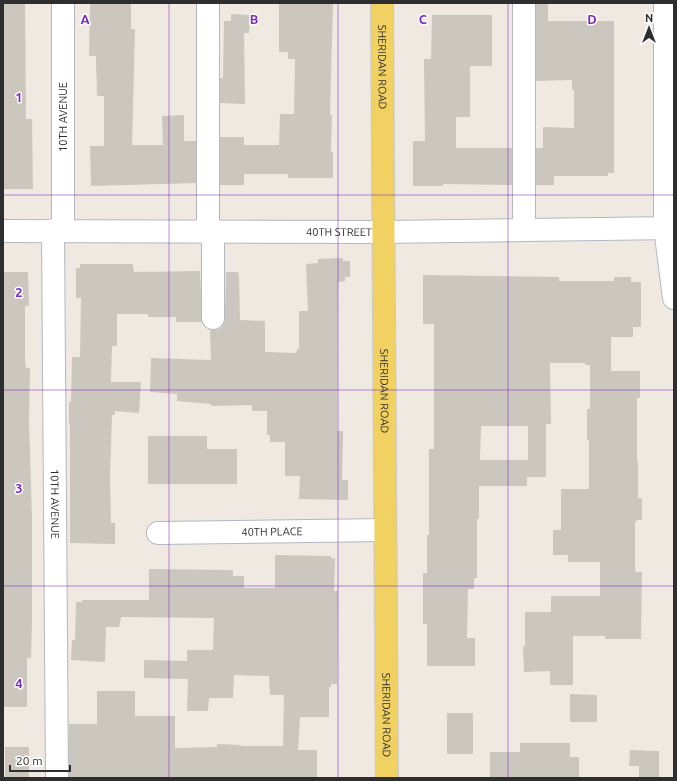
<svg xmlns="http://www.w3.org/2000/svg" width="677" height="781" viewBox="0 0 677 781" font-family="Ubuntu,sans-serif">
<style>
.building{fill:#cbc7bf;fill-rule:evenodd}
.lines{fill:none;stroke-linecap:round;stroke-linejoin:round}
.minor-casing{stroke:#b4b7c1;stroke-width:24}
.major-casing{stroke:#c9c9c9;stroke-width:24}
.minor{stroke:#fff;stroke-width:22}
.major{stroke:#f2d163;stroke-width:22}
.grid{fill:none;stroke:#7b2cbf;stroke-width:1;stroke-opacity:0.55}
.labels{text-anchor:middle;dominant-baseline:central;stroke-width:3;stroke-linejoin:round;paint-order:stroke}
.street-label{font-size:11px;fill:#2e2e2e;stroke:#fff}
.grid-label{font-size:13px;text-anchor:middle;font-weight:bold;fill:#7b2cbf;stroke:#fff;stroke-width:3;stroke-linejoin:round;paint-order:stroke}
</style>
<rect width="100%" height="100%" fill="#efe9e1"/>
<g class="building">
<polygon points="3,3 25,3 26,119 32,119 33,189 3,189"/>
<polygon points="90,3 131,3 131,29 135,29 132,145 163,145 162,116 184,115 184,141 196,141 196,183 91,186 90,146 104,146 104,96 97,96 96,59 96,56 89,56"/>
<polygon points="279,3 333,3 330,115 332,115 331,152 333,152 333,178 288,178 288,174 244,174 244,185 220,185 220,137 244,137 244,145 279,145 280,114 294,114 295,59 288,59 288,52 279,52"/>
<polygon points="536,3 548,3 548,21 614,21 614,173 608,173 608,176 554,176 554,185 536,185 536,148 543,148 543,127 574,128 574,90 572,90 572,80 536,81"/>
<polygon points="231,14 250,15 249,33 244,33 245,104 220,103 220,78 223,78 224,21 231,21"/>
<polygon points="432,15 492,15 492,66 470,66 470,117 456,117 456,148 512,148 512,185 443,184 443,186 413,186 413,141 425,141 424,59 431,59"/>
<polygon points="343,258 343,261 350,261 350,277 345,277 345,281 338,282 337,431 343,431 342,480 348,480 348,500 299,499 300,476 285,476 285,442 270,442 270,435 267,435 267,411 252,411 252,405 211,406 211,404 177,401 177,394 150,392 151,358 211,360 210,330 220,329 224,324 225,318 226,272 238,272 239,276 240,320 265,321 265,352 296,353 297,349 299,349 299,311 308,311 306,264 318,263 318,259"/>
<polygon points="80,264 133,264 134,272 200,271 202,322 176,322 176,317 148,317 148,314 117,314 117,346 112,346 111,382 141,382 139,413 115,411 115,415 112,415 110,476 111,523 115,523 115,544 70,543 70,424 69,424 69,402 71,402 72,357 80,357 81,298 76,298 76,268 80,268"/>
<polygon points="3,272 28,272 29,306 25,306 25,359 26,368 30,368 29,422 32,518 32,620 31,658 27,658 27,707 3,707"/>
<path d="M423,275L559,277V281H614V277H631V282H641V327H633V337H611V371H640V398H637V460H638V498H642V520H637L635,523V569L636,572H642L641,639H605V636H573V685H550V671L524,672L523,646H525V612H551V596H600V562H568V555H553V530H561V489H589V440H587V409H590V365H585V363H550L551,424H546V477H527V486H479V519H477V578H474V589H468L467,638H475V666H427V624H423V573H427V535H429V449H434V324H423ZM481,426H528V460H480Z"/>
<polygon points="148,436 207,436 207,449 237,449 237,484 148,484"/>
<polygon points="275,555 331,556 331,558 335,558 334,591 338,591 337,684 331,684 331,687 329,687 329,717 300,717 298,750 317,750 317,778 69,778 69,724 97,724 97,691 135,691 135,716 175,716 175,748 217,747 217,744 241,745 241,746 283,746 284,695 270,695 269,676 234,675 233,698 209,698 208,711 187,711 188,679 144,678 144,660 187,661 187,650 213,650 214,618 121,617 119,627 106,627 105,662 71,660 72,640 75,640 76,602 82,602 82,600 149,600 149,569 233,570 233,576 244,576 244,588 275,588"/>
<polygon points="570,694 597,695 597,722 570,722"/>
<rect x="447" y="713" width="26" height="41"/>
<polygon points="520,743 570,743 570,757 579,757 579,778 490,778 490,752 520,752"/>
<rect x="5" y="747" width="24" height="31"/>
<polygon points="630,750 659,751 659,778 639,778 639,766 629,766"/>
</g>
<g class="lines">
<g class="minor-casing">
<g id="minor">
<polyline points="208,3 208,231"/>
<polyline points="524,3 524,230"/>
<polyline points="665,3 665,228 674,298"/>
<path id="s1" d="M53,230L57,778"/>
<polyline points="63,230 63,3"/>
<path id="s2" d="M3,231L384,232L674,228"/>
<polyline points="213,231 213,318"/>
<path id="s3" d="M158,533L385,530"/>
</g>
</g>
<g class="major-casing">
<g id="major">
<path id="s4" d="M382,3L387,778"/>
</g>
</g>
<use href="#minor" class="minor"/>
<use href="#major" class="major"/>
</g>
<path class="grid" d="M169,3V778M338,3V778M508,3V778M3,195H674M3,390H674M3,586H674"/>
<g class="labels">
<g class="street-label">
<text stroke="none"><textPath href="#s4" startOffset="64">SHERIDAN ROAD</textPath></text>
<text transform="translate(63 117) rotate(-90)">10TH AVENUE</text>
<text stroke="none"><textPath href="#s2" startOffset="336">40TH STREET</textPath></text>
<text stroke="none"><textPath href="#s4" startOffset="388">SHERIDAN ROAD</textPath></text>
<text stroke="none"><textPath href="#s1" startOffset="274">10TH AVENUE</textPath></text>
<text stroke="none"><textPath href="#s3" startOffset="114">40TH PLACE</textPath></text>
<text stroke="none"><textPath href="#s4" startOffset="712">SHERIDAN ROAD</textPath></text>
</g>
</g>
<g class="grid-label">
<text x="85" y="24">A</text>
<text x="254" y="24">B</text>
<text x="423" y="24">C</text>
<text x="592" y="24">D</text>
<text x="19" y="102">1</text>
<text x="19" y="297">2</text>
<text x="19" y="493">3</text>
<text x="19" y="688">4</text>
</g>
<rect width="677" height="781" fill="none" stroke="#2e2e2e" stroke-width="8"/>
<g transform="translate(649 28)" stroke="#ffffff" stroke-width="3" paint-order="stroke">
<path d="M0-3L7 15L0 10L-7 15Z" fill="#2e2e2e"/>
<text y="-6" font-size="11" font-weight="bold" text-anchor="middle" fill="#2e2e2e">N</text>
</g>
<path d="M10 765v6h60v-6" fill="none" stroke="#2e2e2e" stroke-width="2"/>
<text x="16" y="765" font-size="12" fill="#2e2e2e" stroke="#ffffff" stroke-width="3" paint-order="stroke">20 m</text>
</svg>
